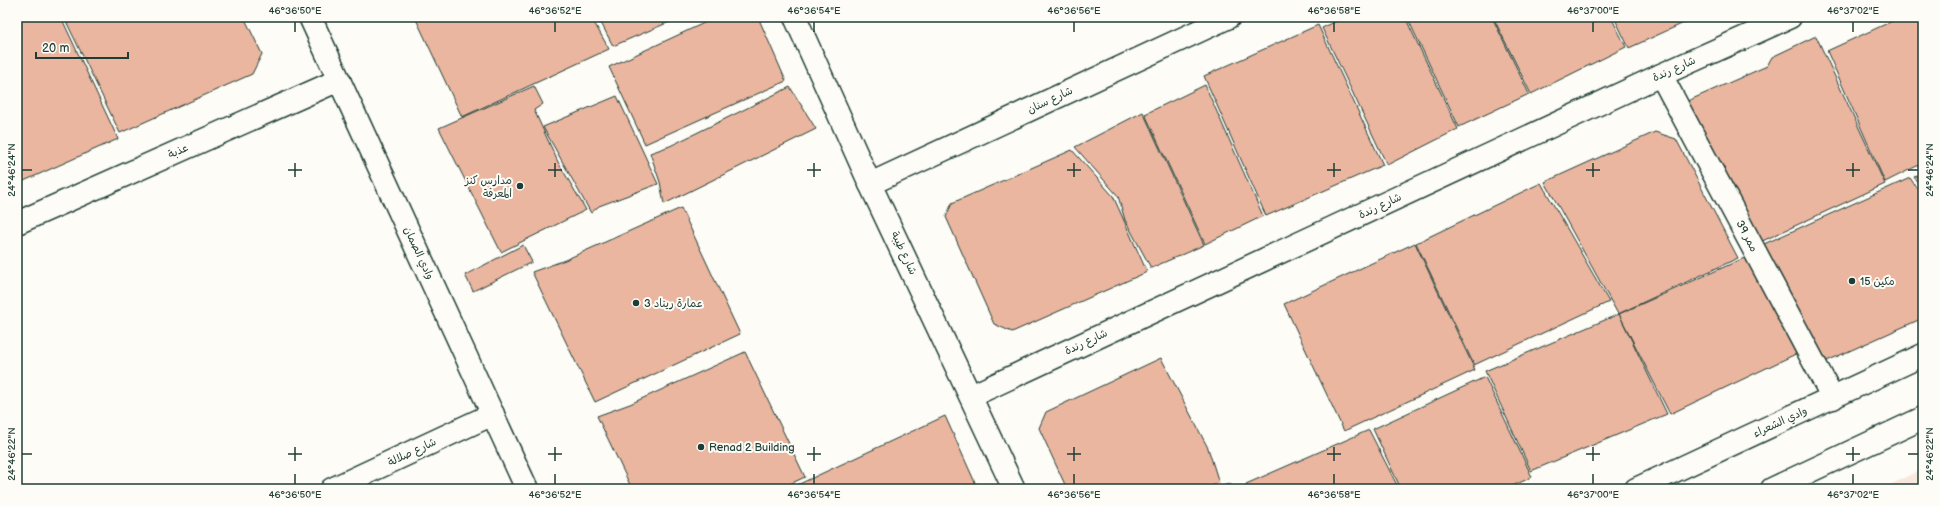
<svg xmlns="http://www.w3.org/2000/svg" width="1940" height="506" viewBox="0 0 1940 506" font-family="'Balsamiq Sans','Playpen Sans Arabic',sans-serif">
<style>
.built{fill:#f8e7dd}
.building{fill:#ebb69f;stroke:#1f3d34}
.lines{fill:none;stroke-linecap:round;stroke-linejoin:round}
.street-casing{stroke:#1f3d34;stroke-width:25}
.secondary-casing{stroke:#1f3d34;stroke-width:25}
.street{stroke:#fdfcf7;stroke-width:22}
.secondary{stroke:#fdfcf7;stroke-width:22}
.ticks{fill:none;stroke:#1f3d34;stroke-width:1.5}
.poi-dot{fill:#1f3d34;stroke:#fdfcf7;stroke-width:1.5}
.labels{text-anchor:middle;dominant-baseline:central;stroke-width:4;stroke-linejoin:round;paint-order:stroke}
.street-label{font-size:11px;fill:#1f3d34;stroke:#fdfcf7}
.poi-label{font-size:11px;fill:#1f3d34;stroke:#fdfcf7;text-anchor:start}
.neatline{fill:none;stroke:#1f3d34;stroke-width:1.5}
.ticks-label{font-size:10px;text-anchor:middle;fill:#1f3d34}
</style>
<rect width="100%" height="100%" fill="#fdfcf7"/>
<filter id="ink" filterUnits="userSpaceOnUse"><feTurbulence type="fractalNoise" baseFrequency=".025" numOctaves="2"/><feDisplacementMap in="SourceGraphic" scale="8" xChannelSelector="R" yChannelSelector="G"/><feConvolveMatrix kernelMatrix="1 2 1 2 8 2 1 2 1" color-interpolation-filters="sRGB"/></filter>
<g filter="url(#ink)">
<polygon class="built" points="1920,470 1923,470 1923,489 1882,489"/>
<g class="building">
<polygon points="17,17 61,17 118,139 17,184"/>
<polygon points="64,17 244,17 262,54 252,74 120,133"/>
<polygon points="415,17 591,17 609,49 462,117"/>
<polygon points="598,17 681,17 613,46"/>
<polygon points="717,17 758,17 786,81 645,144 609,67"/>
<polygon points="1345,17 1405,17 1458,129 1387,165 1322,28"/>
<polygon points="1407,17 1492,17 1529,94 1459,127"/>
<polygon points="1493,17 1611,17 1626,47 1531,94"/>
<polygon points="1614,17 1697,17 1629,48"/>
<polygon points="1901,17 1923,17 1923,163 1885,182 1827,51"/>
<polygon points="1318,25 1383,165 1266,216 1204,76"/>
<polygon points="1816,36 1885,184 1758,243 1683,103 1767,66 1772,57"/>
<polygon points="1205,85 1263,216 1205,244 1145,114"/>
<polygon points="534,86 543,104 534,110 558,162 586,210 501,252 439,128"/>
<polygon points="790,87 816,129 664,204 660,182 650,153 670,146"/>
<polygon points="617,96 658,184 599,206 591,213 543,127"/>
<polygon points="1143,112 1204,245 1151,268 1125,220 1118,196 1075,147"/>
<polygon points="1655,132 1676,139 1738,258 1618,314 1545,182"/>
<polygon points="1072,150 1113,196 1147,272 1012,332 994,324 946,217 952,203"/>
<polygon points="1923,174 1923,192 1914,177"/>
<polygon points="1910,178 1923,197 1923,318 1818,365 1764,244"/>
<polygon points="1541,183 1609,302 1474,365 1416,243"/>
<polygon points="681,208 740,334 595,402 532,272 565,260"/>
<polygon points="1415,243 1475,370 1344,431 1284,304"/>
<polygon points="523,245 532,262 473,291 465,275"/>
<polygon points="1751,255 1802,351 1670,414 1619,314"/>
<polygon points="1619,314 1667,414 1531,471 1485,371"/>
<polygon points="745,352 805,477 779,489 632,489 597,416 630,404"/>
<polygon points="1161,358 1208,448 1219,483 1205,489 1067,489 1039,428 1046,412"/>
<polygon points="1485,377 1532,477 1506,489 1401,489 1373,429"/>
<polygon points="945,416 978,489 797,489 795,486"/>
<polygon points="1369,430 1399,489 1248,489 1246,484"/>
<polygon points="1230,483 1233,489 1217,489"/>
</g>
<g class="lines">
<g class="street-casing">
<g id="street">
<polyline points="795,17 870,184 1014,489"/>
<polyline points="1661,75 1833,398"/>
<polyline points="870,184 1229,17"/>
<polyline points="17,223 339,80"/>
<polyline points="971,396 1661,75 1790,17"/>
<polyline points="332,489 493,414"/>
</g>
</g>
<g class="secondary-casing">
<g id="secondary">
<polyline points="310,17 527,489"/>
<polyline points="1636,489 1923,355"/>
<polyline points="1772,489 1923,418"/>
</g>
</g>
<use href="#street" class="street"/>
<use href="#secondary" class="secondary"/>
</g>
</g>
<path class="ticks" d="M295,22V32M555,22V32M814,22V32M1074,22V32M1334,22V32M1593,22V32M1853,22V32M295,163V177M555,163V177M814,163V177M1074,163V177M1334,163V177M1593,163V177M1853,163V177M22,170H32M288,170H302M548,170H562M807,170H821M1067,170H1081M1327,170H1341M1586,170H1600M1846,170H1860M1908,170H1918M295,447V461M555,447V461M814,447V461M1074,447V461M1334,447V461M1593,447V461M1853,447V461M22,454H32M288,454H302M548,454H562M807,454H821M1067,454H1081M1327,454H1341M1586,454H1600M1846,454H1860M1908,454H1918M295,474V484M555,474V484M814,474V484M1074,474V484M1334,474V484M1593,474V484M1853,474V484"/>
<g class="poi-dot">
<circle cx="520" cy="186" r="4"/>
<circle cx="1852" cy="281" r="4"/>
<circle cx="636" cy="303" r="4"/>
<circle cx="701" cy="447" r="4"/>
</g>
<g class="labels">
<g class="street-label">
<text transform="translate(1674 69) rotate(-24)">شارع رندة</text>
<text transform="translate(1050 100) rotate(-25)">شارع سنان</text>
<text transform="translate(178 151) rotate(-24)">عذبة</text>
<text transform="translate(1380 206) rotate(-25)">شارع رندة</text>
<text transform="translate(1747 236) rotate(62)">ممر 39</text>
<text transform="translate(419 253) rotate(65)">وادي الصمان</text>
<text transform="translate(904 253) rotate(65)">شارع طيبة</text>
<text transform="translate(1086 342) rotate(-25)">شارع رندة</text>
<text transform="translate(1780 422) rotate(-25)">وادي الشعراء</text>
<text transform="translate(412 452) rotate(-25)">شارع صلالة</text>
</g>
<g class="poi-label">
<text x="512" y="180" text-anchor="end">مدارس كنز<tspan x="512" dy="13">المعرفة</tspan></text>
<text x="1860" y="281">مكين 15</text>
<text x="644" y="303">عمارة ريناد 3</text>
<text x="709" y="447">Renad 2 Building</text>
</g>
</g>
<rect width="1940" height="506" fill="none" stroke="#fdfcf7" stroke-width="44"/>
<path d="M36 52v6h92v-6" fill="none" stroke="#1f3d34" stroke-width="2"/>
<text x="42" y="52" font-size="12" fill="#1f3d34" stroke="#fdfcf7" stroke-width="3" paint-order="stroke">20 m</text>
<rect x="22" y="22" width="1896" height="462" class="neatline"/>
<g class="ticks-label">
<text x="295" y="14">46°36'50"E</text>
<text x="555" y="14">46°36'52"E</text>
<text x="814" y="14">46°36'54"E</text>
<text x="1074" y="14">46°36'56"E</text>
<text x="1334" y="14">46°36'58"E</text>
<text x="1593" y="14">46°37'00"E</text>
<text x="1853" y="14">46°37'02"E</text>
<text transform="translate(11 170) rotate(-90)" y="4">24°46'24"N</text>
<text transform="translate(1929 170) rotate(-90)" y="4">24°46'24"N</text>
<text transform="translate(11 454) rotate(-90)" y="4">24°46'22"N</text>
<text transform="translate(1929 454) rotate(-90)" y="4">24°46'22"N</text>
<text x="295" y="498">46°36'50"E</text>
<text x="555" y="498">46°36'52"E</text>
<text x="814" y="498">46°36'54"E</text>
<text x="1074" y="498">46°36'56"E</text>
<text x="1334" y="498">46°36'58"E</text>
<text x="1593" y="498">46°37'00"E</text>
<text x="1853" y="498">46°37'02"E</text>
</g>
</svg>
